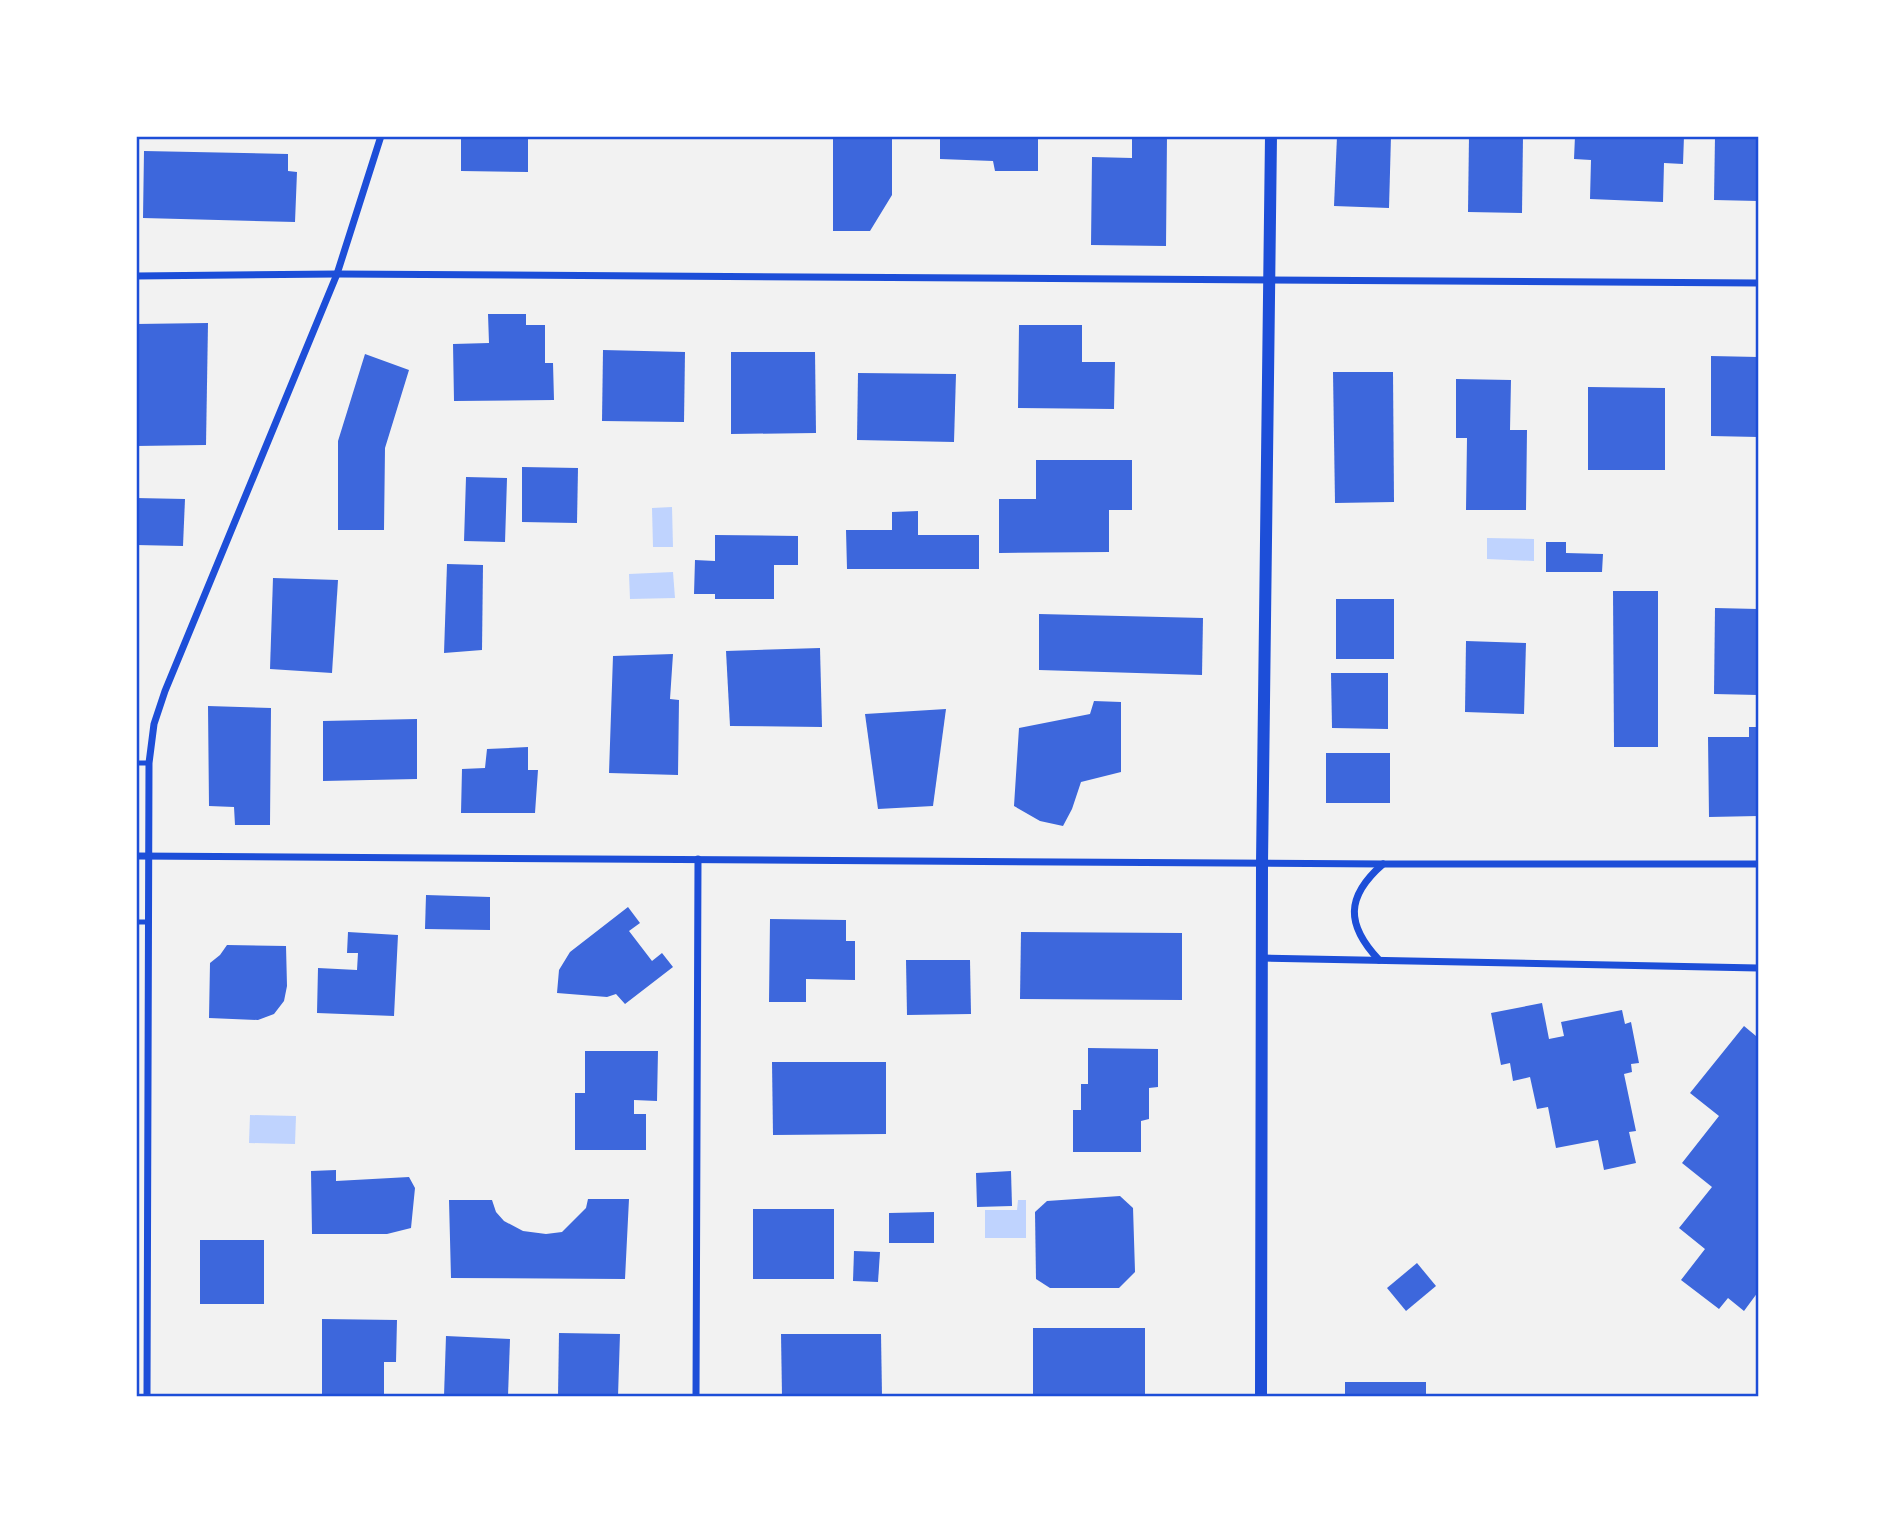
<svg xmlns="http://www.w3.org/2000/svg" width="1895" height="1533" viewBox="0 0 1895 1533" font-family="Ubuntu,sans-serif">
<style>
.water{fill:#bfd3fe}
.building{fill:#3d67dc}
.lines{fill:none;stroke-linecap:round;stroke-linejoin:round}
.service{stroke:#1d4ed8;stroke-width:5}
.minor{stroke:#1d4ed8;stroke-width:7}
.tertiary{stroke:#1d4ed8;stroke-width:12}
.neatline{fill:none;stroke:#1d4ed8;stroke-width:2.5}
</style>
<rect width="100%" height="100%" fill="#f2f2f2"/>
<g class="water">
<polygon points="672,507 673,547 653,547 652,508"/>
<polygon points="1487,538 1534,539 1534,561 1487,559"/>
<polygon points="673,572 675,598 630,599 629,574"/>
<polygon points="250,1115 296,1116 295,1144 249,1143"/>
<polygon points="1018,1200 1026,1200 1026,1238 985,1238 985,1210 1017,1210"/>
</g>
<g class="building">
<polygon points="461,136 528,136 528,172 461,171"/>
<polygon points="852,136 892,136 892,195 870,231 833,231 833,139 852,139"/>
<polygon points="940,136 1038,136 1038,171 995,171 993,161 940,159"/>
<polygon points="1132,136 1167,136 1166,246 1091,245 1092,157 1132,158"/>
<polygon points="1337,136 1391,136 1389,208 1334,206"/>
<polygon points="1469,136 1523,136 1522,213 1468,212"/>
<polygon points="1575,136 1684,136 1683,164 1664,163 1663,202 1590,199 1591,160 1574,159"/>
<polygon points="1715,136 1758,136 1758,201 1714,200"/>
<polygon points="144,151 288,154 288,171 297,172 295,222 143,218"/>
<polygon points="488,314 526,314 526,325 545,325 545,363 553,363 554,400 454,401 453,344 489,343"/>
<polygon points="208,323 206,445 136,446 136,324"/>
<polygon points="1019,325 1082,325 1082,362 1115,362 1114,409 1018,408"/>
<polygon points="603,350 685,352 684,422 602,421"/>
<polygon points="731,352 815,352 816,433 731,434"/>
<polygon points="365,354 409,370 385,448 384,530 338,530 338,441"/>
<polygon points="1711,356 1758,357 1758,437 1711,436"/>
<polygon points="1333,372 1393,372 1394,502 1335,503"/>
<polygon points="858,373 956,374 954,442 857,440"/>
<polygon points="1456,379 1511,380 1510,430 1527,430 1526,510 1466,510 1467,438 1456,438"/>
<polygon points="1588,387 1665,388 1665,470 1588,470"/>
<polygon points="1036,460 1132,460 1132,510 1109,510 1109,552 999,553 999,499 1036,499"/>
<polygon points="522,467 578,468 577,523 522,522"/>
<polygon points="466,477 507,478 505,542 464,541"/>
<polygon points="136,498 185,499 183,546 136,545"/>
<polygon points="918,511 918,535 979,535 979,569 847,569 846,530 892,530 892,512"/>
<polygon points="715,535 798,536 798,565 774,565 774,599 715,599 715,594 694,594 695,560 715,561"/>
<polygon points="1546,542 1566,542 1566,553 1603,554 1602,572 1546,572"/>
<polygon points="447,564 483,565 482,650 444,653"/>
<polygon points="273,578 338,580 332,673 270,669"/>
<polygon points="1613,591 1658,591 1658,747 1614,747"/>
<rect x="1336" y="599" width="58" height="60"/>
<polygon points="1715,608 1758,609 1758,695 1714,694"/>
<polygon points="1039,614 1203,618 1202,675 1039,670"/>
<polygon points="1466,641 1526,643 1524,714 1465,712"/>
<polygon points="820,648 822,727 730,726 726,651"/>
<polygon points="673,654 670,699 679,700 678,775 609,773 613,656"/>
<polygon points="1331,673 1388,673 1388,729 1332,728"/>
<polygon points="1094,701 1121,702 1121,772 1081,782 1072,809 1063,826 1040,821 1014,806 1019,728 1090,714"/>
<polygon points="208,706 271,708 270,825 235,825 234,807 209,806"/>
<polygon points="946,709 933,806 878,809 865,714"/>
<polygon points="417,719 417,779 323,781 323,721"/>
<polygon points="1749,727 1758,727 1758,816 1709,817 1708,737 1749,737"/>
<polygon points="528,747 528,770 538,770 535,813 461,813 462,769 485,768 487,749"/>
<rect x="1326" y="753" width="64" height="50"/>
<polygon points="426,895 490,897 490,930 425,929"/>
<polygon points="628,907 640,923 629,931 652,961 662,953 673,967 625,1004 616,994 607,997 557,993 559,970 570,952"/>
<polygon points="770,919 846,920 846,941 855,941 855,980 806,979 806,1002 769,1002"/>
<polygon points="348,932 398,935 394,1016 317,1013 318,968 357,970 358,953 347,953"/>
<polygon points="1021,932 1182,933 1182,1000 1020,999"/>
<polygon points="227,945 286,946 287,986 284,1001 274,1014 258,1020 209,1018 210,963 220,955"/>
<polygon points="906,960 970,960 971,1014 907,1015"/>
<polygon points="1542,1003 1549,1039 1564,1036 1561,1022 1622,1010 1625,1024 1631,1022 1639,1063 1631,1064 1632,1072 1624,1074 1636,1131 1629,1132 1636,1163 1604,1170 1598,1140 1556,1148 1548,1107 1537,1109 1530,1077 1513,1081 1510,1063 1501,1065 1491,1013"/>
<polygon points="1744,1026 1756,1036 1758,1033 1758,1292 1744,1311 1728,1298 1719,1309 1681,1280 1705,1249 1679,1228 1712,1187 1682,1163 1719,1116 1690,1093"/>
<polygon points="1088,1048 1158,1049 1158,1087 1149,1088 1149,1119 1141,1121 1141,1152 1073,1152 1073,1110 1081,1110 1081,1084 1088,1084"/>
<polygon points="585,1051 658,1051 657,1101 634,1100 634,1114 646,1114 646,1150 575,1150 575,1093 585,1093"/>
<polygon points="772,1062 886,1062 886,1134 773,1135"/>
<polygon points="336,1170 336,1181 409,1177 415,1188 411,1228 387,1234 312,1234 311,1171"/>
<polygon points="1011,1171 1012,1206 977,1207 976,1173"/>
<polygon points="1120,1196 1133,1208 1135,1272 1119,1288 1050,1288 1036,1279 1035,1212 1047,1201"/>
<polygon points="588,1199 629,1199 625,1279 451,1278 449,1200 492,1200 496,1212 504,1221 523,1231 546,1234 562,1232 586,1208"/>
<rect x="753" y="1209" width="81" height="70"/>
<polygon points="934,1212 934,1243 889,1243 889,1213"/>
<rect x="200" y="1240" width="64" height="64"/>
<polygon points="854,1251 880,1252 878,1282 853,1281"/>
<polygon points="1417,1263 1436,1286 1406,1311 1387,1288"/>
<polygon points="322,1319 397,1320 396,1362 384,1362 384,1396 322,1396"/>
<rect x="1033" y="1328" width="112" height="68"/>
<polygon points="559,1333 620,1334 618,1396 558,1396"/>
<polygon points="781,1334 881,1334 882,1396 782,1396"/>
<polygon points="446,1336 510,1339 508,1396 444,1396"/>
<rect x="1345" y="1382" width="81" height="14"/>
</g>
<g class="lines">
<g class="service">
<polyline points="136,763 149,763"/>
<polyline points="136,922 149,922"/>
</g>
<g class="minor">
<polyline points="136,276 337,274 1758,283"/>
<polyline points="136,856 1383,864 1758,864"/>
<polyline points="1263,958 1758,968"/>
<path d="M1379,960C1346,925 1345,897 1383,864"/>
<polyline points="147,1396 149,763 154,724 165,691 337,274 381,136"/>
<polyline points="696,1396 698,859"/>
</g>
<polyline class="tertiary" points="1261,1396 1262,863 1271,136"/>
</g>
<rect width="1895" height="1533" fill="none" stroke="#ffffff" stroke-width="276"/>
<rect x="138" y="138" width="1619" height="1257" class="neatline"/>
</svg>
